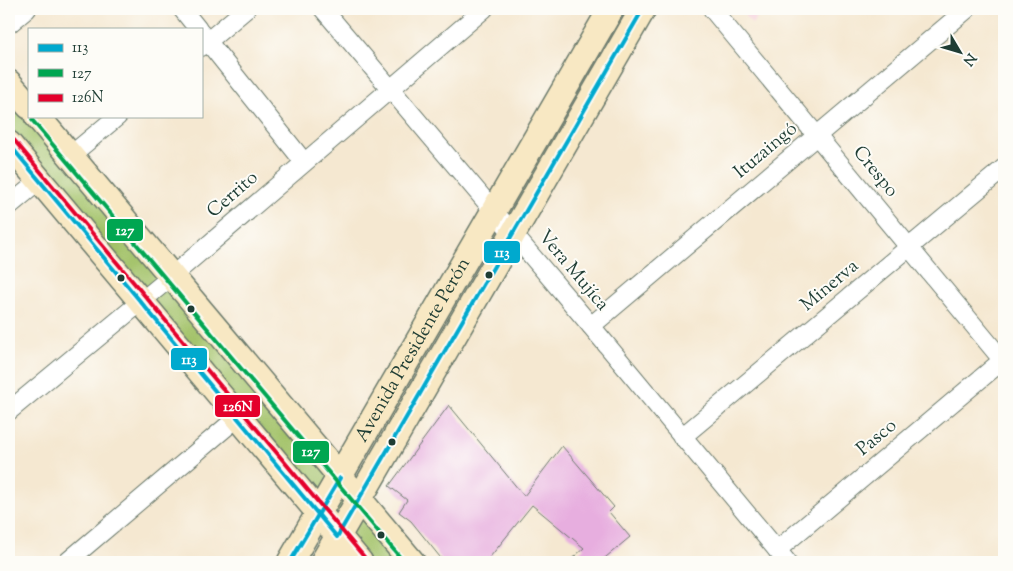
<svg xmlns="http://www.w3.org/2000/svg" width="1013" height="571" viewBox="0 0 1013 571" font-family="'Sorts Mill Goudy',serif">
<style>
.built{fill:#f5cfdb}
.green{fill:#a3c269;stroke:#61804e}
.building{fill:#e7aedf}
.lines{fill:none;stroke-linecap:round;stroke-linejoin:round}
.street-casing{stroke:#6a796b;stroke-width:20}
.secondary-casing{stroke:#6a796b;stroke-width:28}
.street{stroke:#fff;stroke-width:18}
.secondary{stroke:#f8e8c3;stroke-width:25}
.bus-1-casing{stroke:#fdfcf7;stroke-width:8}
.bus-2-casing{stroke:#fdfcf7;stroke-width:8}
.bus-3-casing{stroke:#fdfcf7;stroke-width:8}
.bus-1{stroke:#00a9ce;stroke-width:4}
.bus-2{stroke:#00a651;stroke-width:4}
.bus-3{stroke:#e4002b;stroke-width:4}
.bus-dot{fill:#1f3d34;stroke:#fdfcf7;stroke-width:2}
.labels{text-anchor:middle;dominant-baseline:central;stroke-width:4;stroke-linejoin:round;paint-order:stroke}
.street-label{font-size:19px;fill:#1f3d34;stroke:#fdfcf7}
.line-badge{stroke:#fdfcf7;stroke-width:2}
.badge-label{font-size:14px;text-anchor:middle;font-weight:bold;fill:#fff}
</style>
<rect width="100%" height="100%" fill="#fdfcf7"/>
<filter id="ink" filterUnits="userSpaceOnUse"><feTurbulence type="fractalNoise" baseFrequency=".02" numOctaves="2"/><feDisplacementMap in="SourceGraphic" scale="10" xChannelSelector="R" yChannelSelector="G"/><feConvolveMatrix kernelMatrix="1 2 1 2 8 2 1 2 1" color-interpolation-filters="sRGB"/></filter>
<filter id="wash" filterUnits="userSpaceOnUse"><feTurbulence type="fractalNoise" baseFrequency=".0096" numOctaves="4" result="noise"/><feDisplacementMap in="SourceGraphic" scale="20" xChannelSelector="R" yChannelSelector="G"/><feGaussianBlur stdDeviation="1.12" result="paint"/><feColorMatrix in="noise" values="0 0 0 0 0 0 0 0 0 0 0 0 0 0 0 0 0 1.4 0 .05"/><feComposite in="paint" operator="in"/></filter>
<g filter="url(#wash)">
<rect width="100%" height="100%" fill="#f5e8d1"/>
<polygon class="built" points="739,9 762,9 752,24"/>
<polygon class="green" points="9,83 412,562 360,562 9,144"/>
<g id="blocks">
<polygon class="building" points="449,405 524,496 562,446 614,507 609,512 630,537 600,562 568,562 584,548 532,505 486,562 444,562 411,521 399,512 407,500 389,486"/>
</g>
</g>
<g filter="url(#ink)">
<use href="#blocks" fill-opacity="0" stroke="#6a796b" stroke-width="1"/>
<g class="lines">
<g class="street-casing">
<g id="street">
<polyline points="182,9 198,29"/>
<polyline points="323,9 591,326 787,562"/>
<polyline points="712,9 1004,362"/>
<polyline points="9,24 27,9"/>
<polyline points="201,33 304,162"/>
<polyline points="201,47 246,9"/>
<polyline points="70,156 118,116"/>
<polyline points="9,206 39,181"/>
<polyline points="591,326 967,9"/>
<polyline points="9,411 172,276 484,9"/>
<polyline points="682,437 1004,168"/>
<polyline points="777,550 1004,359"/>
<polyline points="67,562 238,417"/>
</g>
</g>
<g class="secondary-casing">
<g id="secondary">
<polyline points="9,83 29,106"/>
<polyline points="37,116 412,562"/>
<polyline points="9,144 360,562"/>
<path id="s1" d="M290,562L611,9"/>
<polyline points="323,562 643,9"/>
</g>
</g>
<use href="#street" class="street"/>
<use href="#secondary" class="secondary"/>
<g class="bus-1-casing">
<g id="bus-1">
<polyline points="9,144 337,537 643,9"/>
<polyline points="290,562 340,478"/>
</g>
</g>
<g class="bus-2-casing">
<polyline id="bus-2" points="32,120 404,562"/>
</g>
<g class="bus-3-casing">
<polyline id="bus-3" points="14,140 365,558"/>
</g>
<use href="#bus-1" class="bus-1"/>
<use href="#bus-2" class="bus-2"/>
<use href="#bus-3" class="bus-3"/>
</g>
</g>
<g class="bus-dot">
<circle cx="489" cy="275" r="4.5"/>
<circle cx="121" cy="278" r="4.5"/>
<circle cx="191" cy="309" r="4.5"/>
<circle cx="392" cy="442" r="4.5"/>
<circle cx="381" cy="535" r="4.5"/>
</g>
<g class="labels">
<g class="street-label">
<text transform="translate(766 151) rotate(-40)">Ituzaingó</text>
<text transform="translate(875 172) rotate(51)">Crespo</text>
<text transform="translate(233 195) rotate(-41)">Cerrito</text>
<text transform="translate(573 271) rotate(50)">Vera Mujíca</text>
<text transform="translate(830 286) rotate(-40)">Minerva</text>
<text stroke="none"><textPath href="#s1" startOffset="245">Avenida Presidente Perón</textPath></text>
<text transform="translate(877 438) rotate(-40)">Pasco</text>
</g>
</g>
<g class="line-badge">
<rect x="106" y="218" width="38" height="24" rx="5" fill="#00a651"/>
<rect x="483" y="240" width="38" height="24" rx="5" fill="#00a9ce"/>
<rect x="170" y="347" width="38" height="24" rx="5" fill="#00a9ce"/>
<rect x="214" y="394" width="47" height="24" rx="5" fill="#e4002b"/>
<rect x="292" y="440" width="38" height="24" rx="5" fill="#00a651"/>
</g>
<g class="badge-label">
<text x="125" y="235">127</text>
<text x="502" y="257">113</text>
<text x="189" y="364">113</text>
<text x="238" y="411">126N</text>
<text x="311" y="456">127</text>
</g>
<rect width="1013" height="571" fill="none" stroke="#fdfcf7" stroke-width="30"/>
<rect x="28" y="28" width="175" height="90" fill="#fdfcf7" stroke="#a4b0a9"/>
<rect x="38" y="44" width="25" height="8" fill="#00a9ce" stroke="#a4b0a9"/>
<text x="72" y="52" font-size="15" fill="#1f3d34">113</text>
<rect x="38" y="69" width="25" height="8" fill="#00a651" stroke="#a4b0a9"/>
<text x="72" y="78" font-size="15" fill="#1f3d34">127</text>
<rect x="38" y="94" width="25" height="8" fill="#e4002b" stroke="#a4b0a9"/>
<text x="72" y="102" font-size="15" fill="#1f3d34">126N</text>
<g transform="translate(960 52) rotate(128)" stroke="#fdfcf7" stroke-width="4" paint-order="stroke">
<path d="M0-4L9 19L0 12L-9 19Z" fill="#1f3d34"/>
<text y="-8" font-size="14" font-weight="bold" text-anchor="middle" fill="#1f3d34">N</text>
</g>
</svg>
